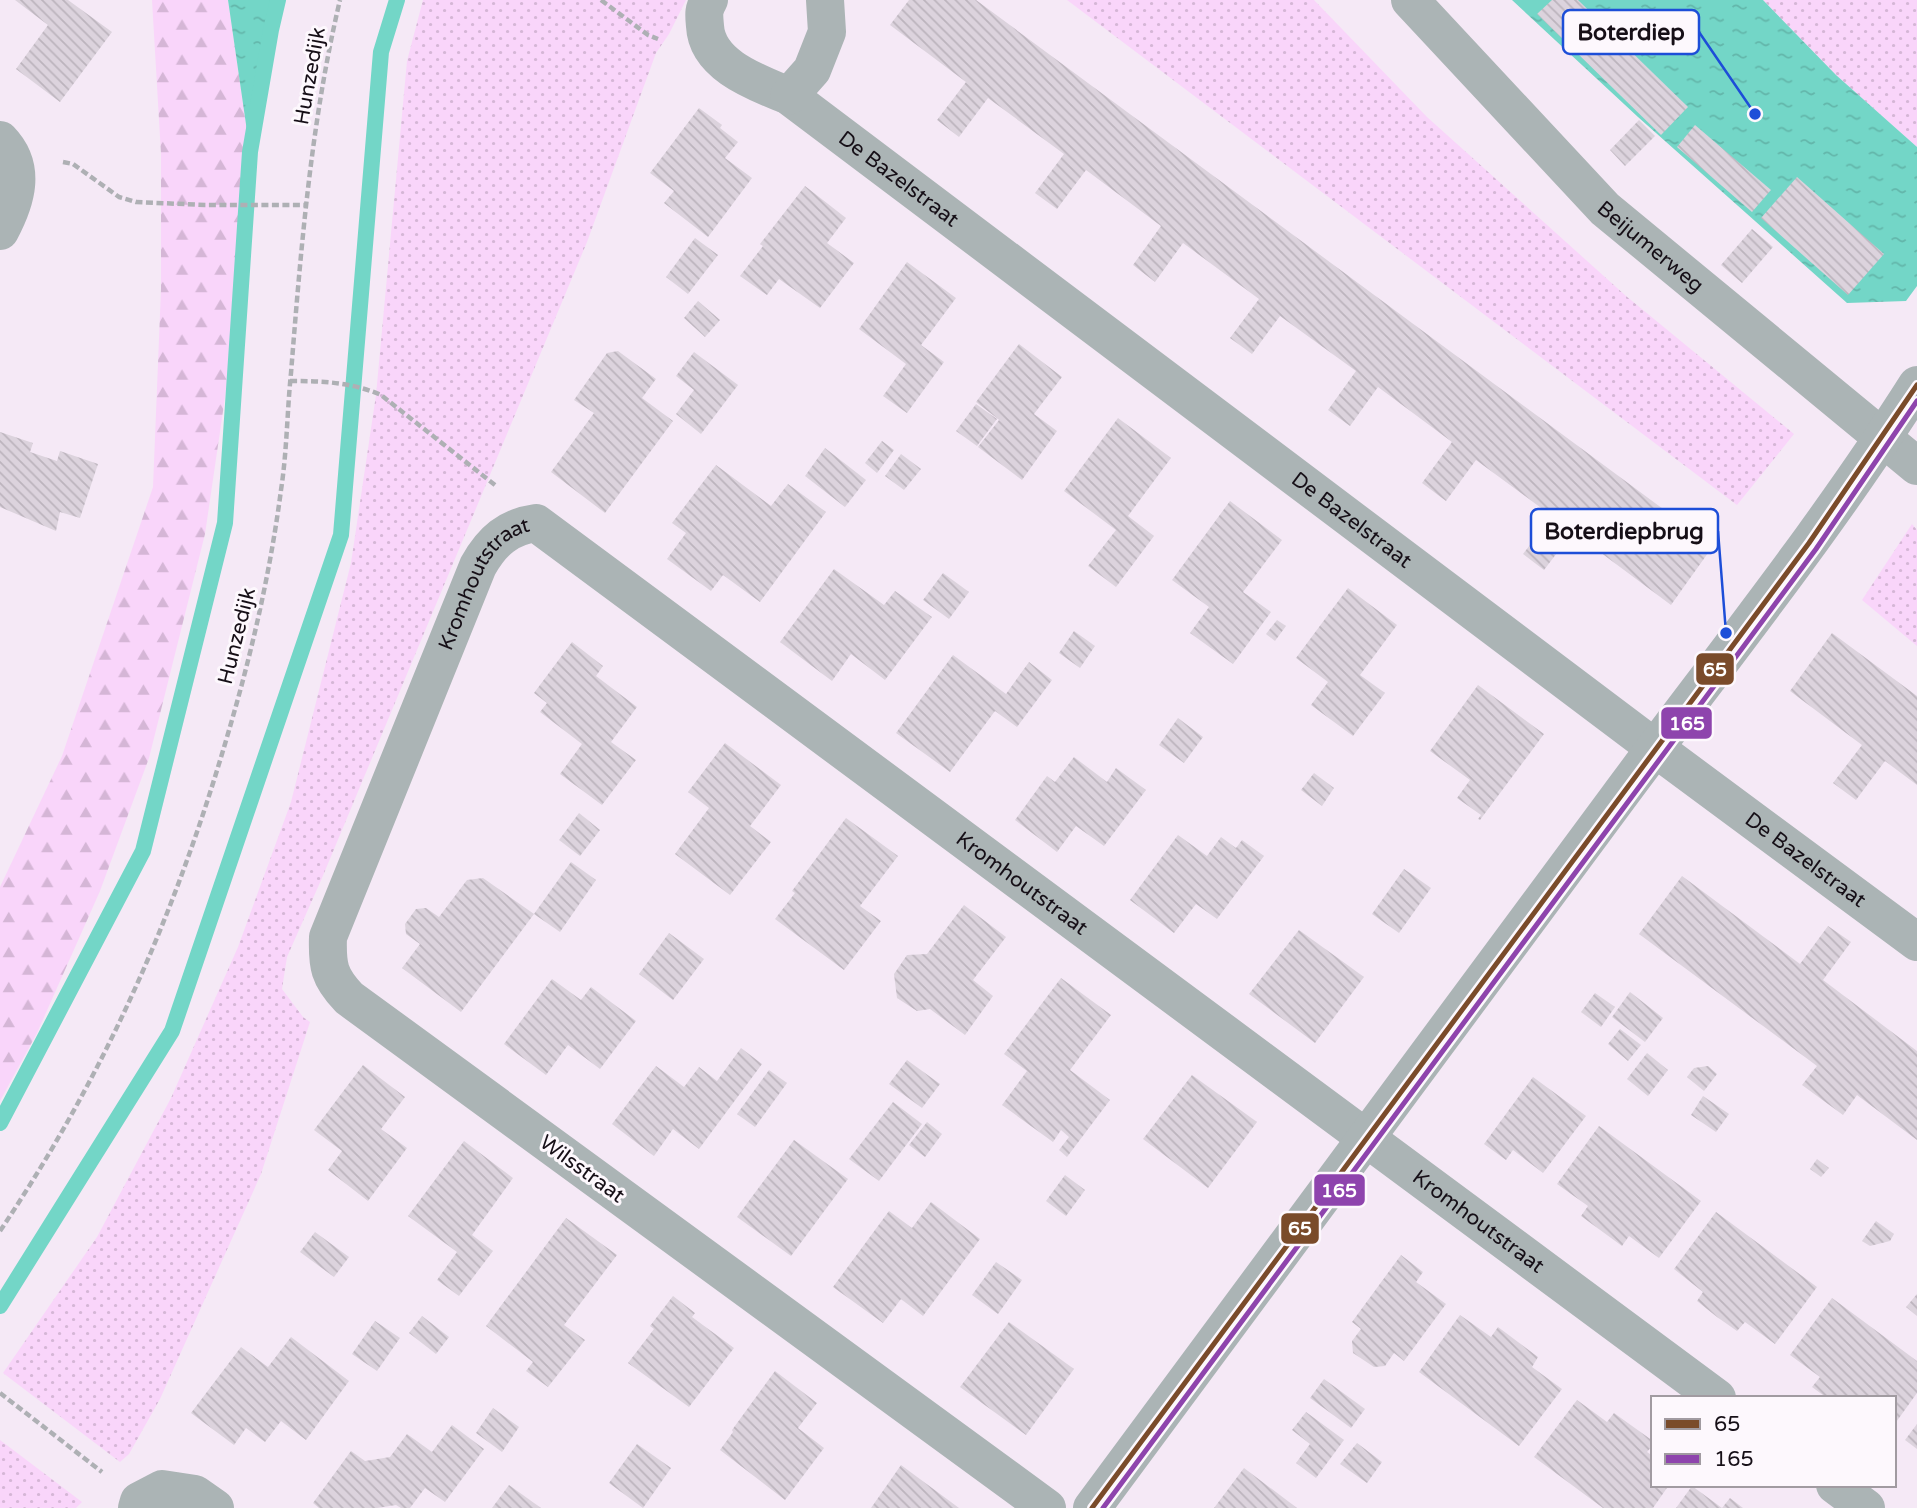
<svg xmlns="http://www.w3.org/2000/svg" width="1917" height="1508" viewBox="0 0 1917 1508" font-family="'Varela Round',sans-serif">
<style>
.grass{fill:url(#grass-dots)}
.forest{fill:url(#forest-firs)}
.water{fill:url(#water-ripples)}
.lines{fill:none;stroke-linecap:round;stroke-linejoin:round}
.stream{stroke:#73d6c7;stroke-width:16}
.building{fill:url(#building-back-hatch)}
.path{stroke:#aeb0b4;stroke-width:4.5;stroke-dasharray:7 3.5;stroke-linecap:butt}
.minor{stroke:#abb4b5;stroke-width:38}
.bus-1-casing{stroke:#fdf8fd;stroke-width:10}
.bus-2-casing{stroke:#fdf8fd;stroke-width:10}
.bus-1{stroke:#7a4b2a;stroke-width:5}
.bus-2{stroke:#8e44ad;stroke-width:5}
.labels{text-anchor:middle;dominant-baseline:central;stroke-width:6;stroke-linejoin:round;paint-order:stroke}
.street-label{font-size:21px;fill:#160f17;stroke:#fdf8fd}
.leader{fill:none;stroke:#1d4ed8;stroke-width:2.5}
.callout-dot{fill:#1d4ed8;stroke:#fdf8fd;stroke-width:2.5}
.callout{fill:#fdf8fd;stroke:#1d4ed8;stroke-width:2.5}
.callout-label{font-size:23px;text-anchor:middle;font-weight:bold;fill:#160f17}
.line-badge{stroke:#fdf8fd;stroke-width:2.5}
.badge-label{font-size:19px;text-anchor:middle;font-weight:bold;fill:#fff}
</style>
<defs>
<pattern id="grass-dots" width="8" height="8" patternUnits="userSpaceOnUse" patternTransform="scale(1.75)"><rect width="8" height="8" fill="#f9d5fa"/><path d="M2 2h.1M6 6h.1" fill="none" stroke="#d5b6d6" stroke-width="1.8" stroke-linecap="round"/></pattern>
<pattern id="forest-firs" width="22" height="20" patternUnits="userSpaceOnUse" patternTransform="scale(1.75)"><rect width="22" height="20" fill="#f9d5fa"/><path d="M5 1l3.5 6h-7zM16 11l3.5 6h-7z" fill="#d5b6d6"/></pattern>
<pattern id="water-ripples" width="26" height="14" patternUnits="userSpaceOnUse" patternTransform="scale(1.75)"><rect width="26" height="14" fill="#73d6c7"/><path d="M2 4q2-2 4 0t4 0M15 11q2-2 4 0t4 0" fill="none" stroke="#63b6aa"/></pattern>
<pattern id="building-back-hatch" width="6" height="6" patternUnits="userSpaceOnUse" patternTransform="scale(1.75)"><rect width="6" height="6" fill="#dcd3dd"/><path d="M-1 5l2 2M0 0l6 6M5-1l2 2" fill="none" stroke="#bcb4bd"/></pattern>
</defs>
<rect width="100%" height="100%" fill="#f5e9f6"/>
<g class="grass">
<polygon points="423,0 686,0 669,34 656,53 587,242 322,878 287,957 282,989 303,1017 310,1022 261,1174 160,1399 129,1454 120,1462 3,1373 97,1237 171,1098 238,947 291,802 351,563 376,395 407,61"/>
<polygon points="1067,0 1314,0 1427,117 1626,296 1794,434 1737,505"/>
<polygon points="1763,0 1917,0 1917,147 1836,75"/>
<polygon points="1912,524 1917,530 1917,646 1862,600"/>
<polygon points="0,1440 82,1502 76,1508 0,1508"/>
</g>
<polygon class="forest" points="152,0 228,0 250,152 228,377 205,534 149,758 100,891 37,1033 0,1101 0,887 62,756 153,487 161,289 161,154"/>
<g class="water">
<polygon points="228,0 279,0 271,30 250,152"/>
<polygon points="1512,0 1763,0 1836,75 1917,147 1917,286 1906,301 1847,303 1638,117"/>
</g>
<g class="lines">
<g class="stream">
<polyline points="0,1123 143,851 225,523 250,152 271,30 278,0"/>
<polyline points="0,1306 172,1031 341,535 381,52 397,0"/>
</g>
</g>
<g class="building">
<polygon points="15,0 68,0 112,32 60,102 16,69 48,25"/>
<polygon points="909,0 976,0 1713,546 1671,605 1573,532 1544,570 1523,554 1552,516 1476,460 1446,501 1422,483 1452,442 1378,387 1350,426 1328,410 1356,371 1280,316 1252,354 1230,338 1259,299 1183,243 1155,282 1133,265 1161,226 1086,170 1057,209 1035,193 1064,154 988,98 959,137 937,120 966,82 890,25"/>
<polygon points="1552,0 1578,0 1688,107 1661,135 1537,14"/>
<polygon points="699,108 722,125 720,128 738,142 725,158 752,178 708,237 664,203 674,191 650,173"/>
<polygon points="1639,120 1655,136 1625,166 1610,150"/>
<polygon points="1695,125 1771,190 1752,212 1677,147"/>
<polygon points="1797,177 1884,254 1848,295 1761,218"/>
<polygon points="805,186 846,218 827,243 854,263 820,308 779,279 767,295 740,276 763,246 760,244"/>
<polygon points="1752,229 1773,247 1742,283 1721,265"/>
<polygon points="695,238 718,255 688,294 666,277"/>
<polygon points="907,262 956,298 921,345 944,362 907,413 883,396 906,364 859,329"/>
<polygon points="698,301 720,320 705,337 684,318"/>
<polygon points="1019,344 1062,377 1034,414 1057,431 1022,480 978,447 999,420 1002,422 976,402"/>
<polygon points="618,351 656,379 642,398 673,421 605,513 551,472 594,413 574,400 607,353"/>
<polygon points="694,352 738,385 701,434 676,414 694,390 676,376"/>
<polygon points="976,404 997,419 977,446 956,431"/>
<polygon points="1118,418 1171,458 1128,516 1154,536 1116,587 1088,566 1116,530 1064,491"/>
<polygon points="0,432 33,443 30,452 57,461 60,451 98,464 80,518 60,512 56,531 0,507"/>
<polygon points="882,441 894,450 877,473 865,463"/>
<polygon points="825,448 866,480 845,507 805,476"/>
<polygon points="901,454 921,469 904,490 885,476"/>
<polygon points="716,465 771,506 788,484 826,512 760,602 723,575 711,591 667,559 686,533 672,523"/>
<polygon points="1230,501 1282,540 1243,592 1271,612 1233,664 1190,633 1209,607 1172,580"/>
<polygon points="834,569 884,605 895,591 932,617 885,680 851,654 832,681 780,642"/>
<polygon points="943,573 969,592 949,619 923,600"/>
<polygon points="1348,588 1397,625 1360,675 1385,693 1353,736 1311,705 1328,682 1296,658"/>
<polygon points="1277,620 1286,626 1275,641 1266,634"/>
<polygon points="1074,631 1095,646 1080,668 1059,653"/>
<polygon points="1832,633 1917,696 1917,785 1885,761 1856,800 1833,783 1862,745 1790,691"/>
<polygon points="572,642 603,666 596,676 637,707 611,742 636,760 602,805 560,774 582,744 540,712 547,703 534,693"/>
<polygon points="953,655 1006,694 1029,662 1052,680 1017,727 995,711 950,772 896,733"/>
<polygon points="1478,685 1544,734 1480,820 1478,819 1481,815 1457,798 1470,780 1430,751"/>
<polygon points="1178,718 1203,737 1184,763 1159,745"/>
<polygon points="725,743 781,785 750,826 771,842 730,895 675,854 709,808 688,792"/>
<polygon points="1074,757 1107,782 1116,768 1146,790 1104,846 1076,826 1057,852 1015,820 1047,776 1055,782"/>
<polygon points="1314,773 1334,788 1322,806 1301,790"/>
<polygon points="579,813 600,830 580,856 559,840"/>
<polygon points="846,818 898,856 860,906 881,921 844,970 775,919 795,893 792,891"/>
<polygon points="1178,835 1207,856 1221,837 1236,848 1242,840 1264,856 1217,919 1196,904 1174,933 1130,900"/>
<polygon points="571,862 596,880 560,932 534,914"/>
<polygon points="1404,869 1431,888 1399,933 1372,914"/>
<polygon points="1682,876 1800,964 1828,926 1851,942 1823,980 1917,1051 1917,1140 1857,1095 1843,1115 1802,1085 1817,1066 1639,934"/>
<polygon points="483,878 534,914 461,1012 402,968 420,944 406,934 405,924 416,909 426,908 439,917 467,880"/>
<polygon points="964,905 1006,937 973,980 993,996 965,1035 930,1009 917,1011 897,998 894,974 907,955 927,954"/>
<polygon points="1299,930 1364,977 1315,1043 1249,994"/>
<polygon points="669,933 704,959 673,1000 639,974"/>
<polygon points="1061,978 1111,1015 1070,1070 1110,1100 1067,1157 1059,1150 1069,1137 1061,1130 1053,1142 1002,1105 1027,1071 1004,1054"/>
<polygon points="552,979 581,1000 591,987 636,1021 600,1069 568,1045 546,1075 504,1044"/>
<polygon points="1630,992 1663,1018 1645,1042 1612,1017"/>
<polygon points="1595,993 1615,1007 1601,1027 1581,1012"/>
<polygon points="1620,1029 1641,1045 1628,1061 1608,1044"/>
<polygon points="741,1048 762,1064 699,1149 673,1129 654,1156 612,1124 656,1066 684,1087 699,1067 717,1081"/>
<polygon points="1647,1053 1668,1070 1648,1096 1627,1079"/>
<polygon points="907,1060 940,1084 922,1108 889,1084"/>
<polygon points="363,1065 405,1097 381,1129 407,1148 368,1201 328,1170 342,1151 314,1130"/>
<polygon points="1708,1066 1717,1074 1704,1091 1687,1077 1694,1068"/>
<polygon points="769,1070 787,1083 755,1127 737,1114"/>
<polygon points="1192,1075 1257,1122 1208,1188 1143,1139"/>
<polygon points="1533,1077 1586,1116 1543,1173 1513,1150 1506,1160 1484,1144"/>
<polygon points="1703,1096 1729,1114 1716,1132 1691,1115"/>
<polygon points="893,1102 922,1124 879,1181 849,1159"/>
<polygon points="927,1122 942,1134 925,1157 909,1145"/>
<polygon points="1599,1126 1701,1201 1659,1258 1629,1236 1622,1246 1581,1216 1588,1206 1557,1184"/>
<polygon points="794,1140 848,1179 791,1256 737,1217"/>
<polygon points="464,1141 513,1178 472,1235 493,1251 459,1296 437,1280 457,1252 408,1216"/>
<polygon points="1817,1159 1829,1168 1821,1177 1810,1169"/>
<polygon points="1065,1175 1085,1190 1066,1216 1046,1201"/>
<polygon points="931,1202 980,1239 923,1316 901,1299 883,1323 833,1287 889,1211 912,1228"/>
<polygon points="1716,1212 1817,1287 1775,1344 1745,1322 1737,1331 1717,1317 1697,1301 1703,1292 1674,1269"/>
<polygon points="566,1218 617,1255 564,1325 585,1340 548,1387 526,1371 533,1362 486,1326"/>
<polygon points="1876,1221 1894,1234 1890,1241 1870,1246 1862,1241"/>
<polygon points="315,1232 349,1257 334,1277 300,1252"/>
<polygon points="1401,1255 1423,1272 1416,1282 1446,1304 1404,1361 1394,1353 1385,1366 1374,1367 1353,1353 1352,1341 1361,1329 1352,1322"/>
<polygon points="996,1262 1022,1280 998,1314 972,1295"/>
<polygon points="1917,1294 1917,1316 1906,1307"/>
<polygon points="673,1296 695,1313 692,1317 734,1348 689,1407 628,1363 654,1329 650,1326"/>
<polygon points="1832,1298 1917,1361 1917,1393 1894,1425 1894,1398 1827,1398 1812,1387 1820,1377 1790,1355"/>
<polygon points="1460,1315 1491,1337 1498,1327 1538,1357 1532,1367 1562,1389 1519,1446 1419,1372"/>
<polygon points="422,1316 449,1337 436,1354 409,1333"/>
<polygon points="375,1321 400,1338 377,1371 352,1354"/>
<polygon points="1009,1322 1074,1369 1026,1435 960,1387"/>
<polygon points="291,1337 349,1381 306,1440 281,1421 265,1442 246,1428 234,1445 191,1413 241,1347 268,1367"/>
<polygon points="775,1371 817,1403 798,1428 824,1448 785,1500 720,1450 733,1432 732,1430"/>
<polygon points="1324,1379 1365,1409 1351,1428 1310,1398"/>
<polygon points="1577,1400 1607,1422 1614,1413 1653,1441 1653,1445 1647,1452 1653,1456 1653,1485 1669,1485 1653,1508 1603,1508 1534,1457"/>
<polygon points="493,1408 519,1427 502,1452 476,1433"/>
<polygon points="1306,1412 1344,1440 1316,1478 1296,1463 1310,1444 1292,1430"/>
<polygon points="1917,1424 1917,1449 1905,1440"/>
<polygon points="452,1425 484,1449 445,1502 425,1488 410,1508 401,1508 396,1505 377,1508 319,1508 313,1503 351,1451 365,1461 390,1457 407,1434 432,1452"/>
<polygon points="1357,1443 1382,1462 1367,1483 1340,1464"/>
<polygon points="637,1444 671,1468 643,1508 609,1483"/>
<polygon points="901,1465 959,1508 871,1508"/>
<polygon points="1244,1468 1297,1508 1214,1508"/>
<polygon points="509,1485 541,1508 492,1508"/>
<polygon points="1692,1486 1722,1508 1676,1508"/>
<polygon points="1730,1498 1743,1508 1722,1508"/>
</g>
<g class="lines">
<g class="path">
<polyline points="601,0 648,35 658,39"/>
<polyline points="63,162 73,164 119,197 136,202 205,205 305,205"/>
<path d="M290,381C322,381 351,382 381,395L495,485"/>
<path d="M0,1231C104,1076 175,916 227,737C251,656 270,574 281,490C287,451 287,412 291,373C301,248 311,122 340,0"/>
<polyline points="0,1393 102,1472"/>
</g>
<g class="minor">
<path id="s1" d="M709,0C703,10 704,15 705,26C707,66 758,83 789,96L1655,748L1917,942"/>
<path id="s2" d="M1410,0L1605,209L1917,466"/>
<polyline points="789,96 812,70 827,32 825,0"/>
<path d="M0,140C27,168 16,201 0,231"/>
<polyline points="1835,1485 1866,1508"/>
<polyline points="137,1508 139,1501 162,1489 195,1494 215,1508"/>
<path id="s3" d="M1047,1508L349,998C329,977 327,966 328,937L478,566C492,541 508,527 536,523L1717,1398"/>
<path d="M1092,1508C1267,1272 1442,1035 1617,799C1719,661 1825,530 1917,385"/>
</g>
<g class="bus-1-casing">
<polyline id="bus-1" points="1092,1508 1809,543 1917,385"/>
</g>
<g class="bus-2-casing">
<polyline id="bus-2" points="1103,1508 1816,549 1917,401"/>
</g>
<use href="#bus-1" class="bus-1"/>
<use href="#bus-2" class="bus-2"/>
</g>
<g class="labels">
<g class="street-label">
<text transform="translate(310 76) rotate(-80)">Hunzedijk</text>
<text stroke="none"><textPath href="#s1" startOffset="280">De Bazelstraat</textPath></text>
<text stroke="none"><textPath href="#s2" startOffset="345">Beijumerweg</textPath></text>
<text stroke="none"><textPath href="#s1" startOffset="847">De Bazelstraat</textPath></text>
<text stroke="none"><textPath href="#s3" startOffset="1321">Kromhoutstraat</textPath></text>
<text transform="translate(237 636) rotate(-76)">Hunzedijk</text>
<text stroke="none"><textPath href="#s1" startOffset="1414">De Bazelstraat</textPath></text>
<text stroke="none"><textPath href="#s3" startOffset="2012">Kromhoutstraat</textPath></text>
<text transform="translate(582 1169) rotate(36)">Wilsstraat</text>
<text stroke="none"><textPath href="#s3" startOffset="2580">Kromhoutstraat</textPath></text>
</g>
</g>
<path class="leader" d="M1755 114L1699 32M1726 633L1718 531"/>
<g class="callout-dot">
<circle cx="1755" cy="114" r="7"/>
<circle cx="1726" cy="633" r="7"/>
</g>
<g class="callout">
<rect x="1563" y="10" width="136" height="44" rx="7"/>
<rect x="1531" y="509" width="187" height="44" rx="7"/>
</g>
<g class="callout-label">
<text x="1631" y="40">Boterdiep</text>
<text x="1624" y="539">Boterdiepbrug</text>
</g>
<g class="line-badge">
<rect x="1695" y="652" width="40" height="34" rx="7" fill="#7a4b2a"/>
<rect x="1660" y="706" width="53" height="34" rx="7" fill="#8e44ad"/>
<rect x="1313" y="1173" width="53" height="34" rx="7" fill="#8e44ad"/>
<rect x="1280" y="1212" width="40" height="33" rx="7" fill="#7a4b2a"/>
</g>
<g class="badge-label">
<text x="1715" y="676">65</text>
<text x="1687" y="730">165</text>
<text x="1339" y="1197">165</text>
<text x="1300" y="1235">65</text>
</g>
<rect x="1651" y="1396" width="245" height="91" fill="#fdf8fd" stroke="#a19ba1" stroke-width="2"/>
<rect x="1665" y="1419" width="35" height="10" fill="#7a4b2a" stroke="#a19ba1" stroke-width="2"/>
<text x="1714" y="1431" font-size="21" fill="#160f17">65</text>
<rect x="1665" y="1454" width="35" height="10" fill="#8e44ad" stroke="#a19ba1" stroke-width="2"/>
<text x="1714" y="1466" font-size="21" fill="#160f17">165</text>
</svg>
